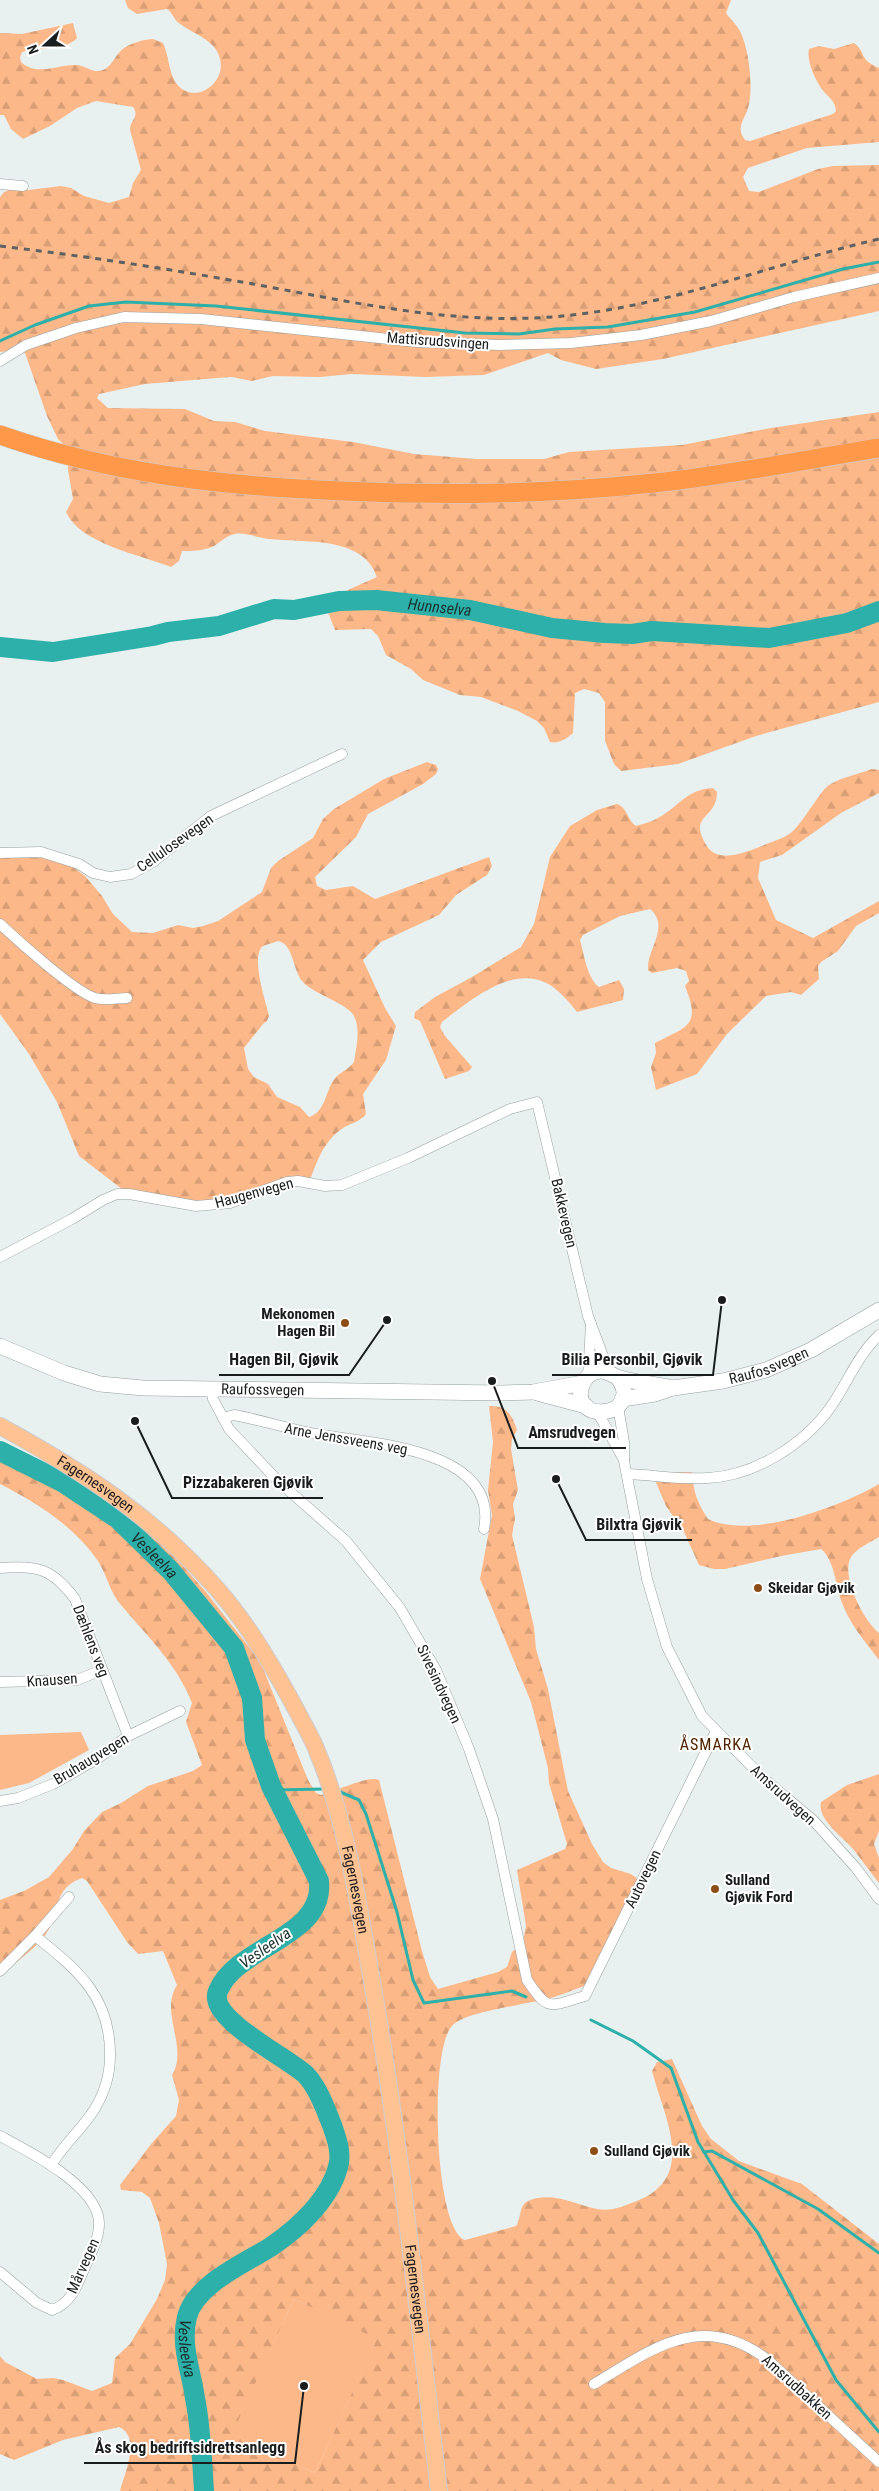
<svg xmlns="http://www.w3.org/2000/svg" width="879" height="2491" viewBox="0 0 879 2491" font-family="'Roboto Condensed',sans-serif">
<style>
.green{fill:#fdb889}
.forest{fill:url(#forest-firs);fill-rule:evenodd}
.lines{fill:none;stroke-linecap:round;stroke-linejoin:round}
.stream{stroke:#2cb0a9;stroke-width:3}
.river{stroke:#2cb0a9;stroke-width:20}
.street-casing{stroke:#979f9e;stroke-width:11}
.secondary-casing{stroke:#979f9e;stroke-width:16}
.primary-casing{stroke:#cdcdcd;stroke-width:18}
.highway-casing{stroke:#cdcdcd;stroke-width:20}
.street{stroke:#fff;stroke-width:10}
.secondary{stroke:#fff;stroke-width:15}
.primary{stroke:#ffc292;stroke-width:16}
.highway{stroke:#ff9949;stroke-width:19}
.rail{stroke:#5c6161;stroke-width:3;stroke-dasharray:6 6;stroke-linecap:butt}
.poi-dot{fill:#8d4d16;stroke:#fff;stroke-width:2}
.labels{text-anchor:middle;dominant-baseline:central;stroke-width:4;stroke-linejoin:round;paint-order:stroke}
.street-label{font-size:15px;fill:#1a1d1d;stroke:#fff}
.poi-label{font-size:15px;font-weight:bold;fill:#1a1d1d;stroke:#fff;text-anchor:start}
.water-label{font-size:16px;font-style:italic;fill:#1b312f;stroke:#fff}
.neighbourhood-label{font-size:16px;letter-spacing:1px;fill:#4e2400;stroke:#fff}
.leader{fill:none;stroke:#1a1d1d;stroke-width:2}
.callout-dot{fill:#1a1d1d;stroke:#fff;stroke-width:2}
.callout-label{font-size:16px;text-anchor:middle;font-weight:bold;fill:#1a1d1d;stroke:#fff;stroke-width:4;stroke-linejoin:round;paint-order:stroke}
</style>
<defs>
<pattern id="forest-firs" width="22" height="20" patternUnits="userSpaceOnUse" patternTransform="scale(1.25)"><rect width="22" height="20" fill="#fdb889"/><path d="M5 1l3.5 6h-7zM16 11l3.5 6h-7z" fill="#d89e76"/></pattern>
</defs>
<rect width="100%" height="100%" fill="#e9f1f0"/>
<g class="green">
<polygon points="81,1732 89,1750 29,1783 0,1790 0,1735"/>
<polygon points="294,2299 378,2338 315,2473 231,2434"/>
</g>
<g class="forest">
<path d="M125,0H731L726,13C730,19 737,25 740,31C749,49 753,85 749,104C747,118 734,126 745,140L750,141L833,114L836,111C835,99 827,97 821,88C815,79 806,60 809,49L819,46L834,49L854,43C867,53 858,59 879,68V142L807,148L748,168L743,177L749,191L759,192L818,169L833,166L879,165V311L663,359L596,369L561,360L548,353L484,375L426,377L352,374L320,377L273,376L252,381L232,377L217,378L145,384L99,394L97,398L108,408L185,409L214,421L235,422L265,431L353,442L414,454L476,459H544L569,452L682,445L771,428L879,412V702L756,736L678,764L621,771L614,764L605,741V702L599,693L584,689L575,693L573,733C567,739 557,744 550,742L544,728L537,721L518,711L481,697L460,695L423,680L411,669L386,655L378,636L371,629L335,630L326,607L330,598L377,577C363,535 303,543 269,539C259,538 244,532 235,534C225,536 220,543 212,547C202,551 192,551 182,551L179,561L171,567C141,555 80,544 66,512L73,499L68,470L69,450L58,439L47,416L25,353L16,350L0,352V197L4,192L14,188L29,190L61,186L71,188L84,196L109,203L129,197L133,183L141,170L130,130C130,120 140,117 133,107L96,101L77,108L50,126L23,139L11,129L4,115H0V33L22,34L73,23L77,38C63,52 40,46 22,52L20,57L21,62C37,77 58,64 77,65C86,66 94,74 103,70C113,66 115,54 124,48C131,43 145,39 153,39L163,43C169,55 168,71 176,83C196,110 237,76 214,47C205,36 190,32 179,23C173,19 173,13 167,9L137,14L128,8Z"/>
<path d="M427,762L436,765L438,769L436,774L423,784L368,814L356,837L315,877L317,886L326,890L353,886L375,899L489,857L492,866L487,875L456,895L439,915L381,942L363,960L385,1008L396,1026L386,1060L363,1094L366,1114C360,1122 351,1123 343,1128C324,1141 318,1159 310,1180H292L228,1206L131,1196L79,1156L57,1102L29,1054L0,1014V858L27,852L63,860L85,876L102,896L113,914L132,932L153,933L178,925L193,928L203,926L218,921L262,892L271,868L278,861L313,838L323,819L334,809L384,779ZM278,941C294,944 293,972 303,982C315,995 347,1003 354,1016C361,1030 356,1047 354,1062C348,1070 338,1073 333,1081C325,1094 325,1112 309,1117L300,1107L277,1097L268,1084L254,1077L248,1069L244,1048L263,1024L267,1021L269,1016C266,1002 250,956 263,946C267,944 274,943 278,941Z"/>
<path d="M872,769L879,770V793L841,813L782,855L760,862L758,878L776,920L813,938L879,901V913L856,926L838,951L821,962L818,966L819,979L801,995L791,992L766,996L727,1034L697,1074L656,1090L651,1067L656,1053L655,1043C688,1026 701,1026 685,986L689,981L686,971L677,968L652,973L648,970C646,950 671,927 650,909L620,916L583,935L580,940C584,954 587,978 599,987L619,980L624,989L623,1000L577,1012C570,1003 562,994 553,987C515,961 471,1000 442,1022L440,1027L445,1036L472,1067L469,1071L445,1079L420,1021L414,1018L415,1012L435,997L472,977L521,947L534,924L550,857L570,826L597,810L617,804C628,808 627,820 636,826C643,824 651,822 658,818C680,806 685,790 713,788L717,792C717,813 700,815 700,828C700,833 703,839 705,843C717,866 746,852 764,845C774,841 786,838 794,830C804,820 822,789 829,785C842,777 859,774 872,769Z"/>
<path d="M489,1406C506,1405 512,1414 517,1430L512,1439L511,1449L518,1490L513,1504L515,1519L512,1535L534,1627L536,1649L548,1689L568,1791L592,1844L603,1862L611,1868L631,1874L639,1880L593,1983C580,1987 567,1993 554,1997C532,2004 465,2011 452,2026C429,2050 434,2229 465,2240L516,2226C521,2219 519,2207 526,2202C549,2190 574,2204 597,2209C612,2212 623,2206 637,2201C698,2177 664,2117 652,2071L657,2062L672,2059L702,2126L711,2139L739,2161L802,2184L879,2244V2491H120C124,2474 142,2437 119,2427L63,2440L14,2460L0,2454V2356L5,2362L37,2379L53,2378L63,2380L92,2391L112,2383L115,2358L130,2344L157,2299L165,2280L167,2264L159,2223L150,2198L142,2192L121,2190L120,2185L152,2143L176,2116L179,2100L172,2075C189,2047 159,2013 177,1985L163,1951L138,1954L127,1942L87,1881L82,1878C51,1890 62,1910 46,1934C35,1950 14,1962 0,1977V1900L26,1890L49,1877L73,1849L84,1831L102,1812L121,1803L148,1786L193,1771L202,1765L186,1722L192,1703C177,1664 147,1636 121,1605C110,1593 107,1575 98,1561C75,1527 36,1502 0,1484V1459C25,1473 32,1477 60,1469L125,1511L168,1549L206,1592L260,1661L308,1780L316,1793L321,1795C335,1792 368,1775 379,1780L422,1951L430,1977L438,1989L498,1972L507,1967L512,1952L523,1942L526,1926L517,1870L565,1849L567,1844L549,1783L548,1768L531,1702L480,1579L492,1515L488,1490L493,1442ZM294,2299L377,2339L315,2473L232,2434Z"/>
<path d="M692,1472C694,1478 693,1483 694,1488C696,1499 702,1510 708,1519C751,1540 840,1507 879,1484V1537C869,1543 857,1548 851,1557C840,1576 864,1621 879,1633V1660C865,1641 849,1624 841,1600C836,1586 834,1559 821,1549L781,1556L725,1569H714L699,1565L684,1532L666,1506L652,1473Z"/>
<path d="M879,1774V1831L874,1844L879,1858V1883C870,1872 862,1860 853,1849C843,1837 817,1820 821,1802L847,1785Z"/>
</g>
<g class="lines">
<g class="stream">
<polyline points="0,341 35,325 89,306 126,302 216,306 465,333 519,334 555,329 608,327 695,312 843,269 879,262"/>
<polyline points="273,1790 324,1789"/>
<polyline points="338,1791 359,1800 366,1814 397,1912 413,1980 424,2003 512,1991 526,1997"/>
<polyline points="591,2020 633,2041 671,2068 698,2142 733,2200 758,2233 836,2380 879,2432"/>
<polyline points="704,2152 712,2151 818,2209 879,2253"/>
</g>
<g class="river">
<path id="s1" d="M0,647L53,652L153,636L168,632L219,626L274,609L294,610L339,601L376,600L470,610L552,628L605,633L632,634L652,631L769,638L847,623L879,611"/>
<path id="s2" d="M0,1451L62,1482L118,1519L171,1571L234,1648L252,1698L255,1740L271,1786L319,1881C325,1938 237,1945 218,1991C206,2019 291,2059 307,2076C319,2090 325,2108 332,2125C336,2137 341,2149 339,2163C332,2197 300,2227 272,2246C246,2263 195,2284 187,2317C180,2345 191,2370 195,2398C201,2428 202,2460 204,2491"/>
</g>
<g class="street-casing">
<g id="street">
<polyline points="0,184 23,186"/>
<polyline points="0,361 26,345 76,328 124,317 201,319 417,342 499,345 571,343 641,335 711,321 794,297 879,278"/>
<polyline points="0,853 41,852 79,864 93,873 110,877 131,874 153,862 211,816 342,754"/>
<path d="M0,924C17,940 75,992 95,998C105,1001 117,998 127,998"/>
<polyline points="0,1257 72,1219 103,1200 117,1194 129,1194 196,1206 230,1203 287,1182 298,1181 325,1186 342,1185 408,1158 510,1109 537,1102 588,1316 609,1372"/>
<polyline points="588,1377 591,1324"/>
<path d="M211,1389L213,1399L229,1429L278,1481L346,1541L400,1608L436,1670L469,1749L493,1819L527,1980C549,2013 549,2006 585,1996L716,1731"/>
<polyline points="618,1406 624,1442 624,1461 647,1579 667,1647 702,1716 764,1779 813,1820 856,1868 879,1899"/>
<polyline points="598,1413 624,1460"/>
<path d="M223,1418L234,1415C262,1420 288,1429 316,1434C367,1443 500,1448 484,1529"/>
<path d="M627,1474C654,1475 681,1480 708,1478C754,1476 803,1445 830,1408C847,1384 857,1356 879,1335"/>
<path d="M0,1568C37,1565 52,1568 75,1599L128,1736"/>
<polyline points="0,1682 77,1680 102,1670"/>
<polyline points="0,1801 18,1798 53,1784 97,1759 128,1736 180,1711"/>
<polyline points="35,1936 69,1897"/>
<path d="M0,1971L35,1936C78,1970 111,1997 110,2056C110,2075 104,2094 94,2110C82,2129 64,2144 52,2164"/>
<path d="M0,2136C28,2151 100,2187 99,2224C99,2239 91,2253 85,2267C77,2285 72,2303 52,2310L37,2303L0,2272"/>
<path d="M594,2384C654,2348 702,2310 768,2360L879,2462"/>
</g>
</g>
<g class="secondary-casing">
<g id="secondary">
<path id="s3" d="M0,1346L64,1373L100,1384L143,1388L501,1393L533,1392L583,1383"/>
<path d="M618,1378C646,1417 568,1426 582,1385C585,1378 591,1372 599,1371C608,1370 612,1376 620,1378C637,1383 655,1384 673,1388"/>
<polyline points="537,1393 586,1406"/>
<path id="s4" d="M622,1399L655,1394L673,1388L723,1381L766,1370L811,1350L879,1310"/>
</g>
</g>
<g class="primary-casing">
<g id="primary">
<path id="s5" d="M0,1426C84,1472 154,1517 218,1590C250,1627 275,1670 298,1713C304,1725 312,1738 317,1751C346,1821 357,1896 370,1970C401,2143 418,2317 439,2491"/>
</g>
</g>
<g class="highway-casing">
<path id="highway" d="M0,435C111,474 225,486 342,491C447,496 550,494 654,483C729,475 804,460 879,448"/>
</g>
<use href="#street" class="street"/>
<use href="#secondary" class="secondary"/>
<use href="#primary" class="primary"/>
<use href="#highway" class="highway"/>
<path class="rail" d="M0,246C85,256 169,269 253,284C346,301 439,322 534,318C654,313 763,266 879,239"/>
</g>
<g class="poi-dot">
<circle cx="345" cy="1323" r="5"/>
<circle cx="758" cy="1588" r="5"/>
<circle cx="715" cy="1889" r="5"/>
<circle cx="594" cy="2151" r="5"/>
</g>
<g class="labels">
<g class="street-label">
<text transform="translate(438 341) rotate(4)">Mattisrudsvingen</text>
<text transform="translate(175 843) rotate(-35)">Cellulosevegen</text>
<text transform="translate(254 1193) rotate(-15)">Haugenvegen</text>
<text transform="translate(564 1213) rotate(77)">Bakkevegen</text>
<text stroke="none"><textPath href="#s4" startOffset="151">Raufossvegen</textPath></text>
<text stroke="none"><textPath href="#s3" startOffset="270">Raufossvegen</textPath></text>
<text transform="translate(346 1439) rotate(10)">Arne Jenssveens veg</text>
<text stroke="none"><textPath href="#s5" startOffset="112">Fagernesvegen</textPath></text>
<text transform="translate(91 1641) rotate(69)">Dæhlens veg</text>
<text transform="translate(52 1680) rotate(-4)">Knausen</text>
<text transform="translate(439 1684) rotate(65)">Sivesindvegen</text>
<text transform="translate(91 1759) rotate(-31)">Bruhaugvegen</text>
<text transform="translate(783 1795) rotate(42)">Amsrudvegen</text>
<text transform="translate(643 1879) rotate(-64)">Autovegen</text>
<text stroke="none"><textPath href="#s5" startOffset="608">Fagernesvegen</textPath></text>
<text transform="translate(83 2266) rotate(-66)">Mårvegen</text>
<text stroke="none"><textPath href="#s5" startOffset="1012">Fagernesvegen</textPath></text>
<text transform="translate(797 2387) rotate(42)">Amsrudbakken</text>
</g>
<g class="poi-label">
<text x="335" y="1314" text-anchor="end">Mekonomen<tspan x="335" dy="17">Hagen Bil</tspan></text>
<text x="768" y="1588">Skeidar Gjøvik</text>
<text x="725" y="1880">Sulland<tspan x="725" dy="17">Gjøvik Ford</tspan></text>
<text x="604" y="2151">Sulland Gjøvik</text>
</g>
<g class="water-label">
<text stroke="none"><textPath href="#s1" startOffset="446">Hunnselva</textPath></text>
<text stroke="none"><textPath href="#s2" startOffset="188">Vesleelva</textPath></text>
<text transform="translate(265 1948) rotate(-35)">Vesleelva</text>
<text stroke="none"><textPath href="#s2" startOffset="1194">Vesleelva</textPath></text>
</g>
<g class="neighbourhood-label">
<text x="716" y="1744">ÅSMARKA</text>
</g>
</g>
<path class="leader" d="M387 1320L349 1375H219M722 1300L713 1375H552M492 1381L518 1448H626M135 1421L172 1498H323M556 1479L586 1540H692M304 2386L295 2463H84"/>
<g class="callout-dot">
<circle cx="387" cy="1320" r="5"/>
<circle cx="722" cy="1300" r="5"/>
<circle cx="492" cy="1381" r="5"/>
<circle cx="135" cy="1421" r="5"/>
<circle cx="556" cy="1479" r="5"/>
<circle cx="304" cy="2386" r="5"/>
</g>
<g class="callout-label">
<text x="284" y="1365">Hagen Bil, Gjøvik</text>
<text x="632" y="1365">Bilia Personbil, Gjøvik</text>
<text x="572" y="1438">Amsrudvegen</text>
<text x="248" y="1488">Pizzabakeren Gjøvik</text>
<text x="639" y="1530">Bilxtra Gjøvik</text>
<text x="190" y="2453">Ås skog bedriftsidrettsanlegg</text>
</g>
<g transform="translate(45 45) rotate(249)" stroke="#ffffff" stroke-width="4" paint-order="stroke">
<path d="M0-4L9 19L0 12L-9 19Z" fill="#1a1d1d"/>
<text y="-8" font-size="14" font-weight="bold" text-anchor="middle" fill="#1a1d1d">N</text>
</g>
</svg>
